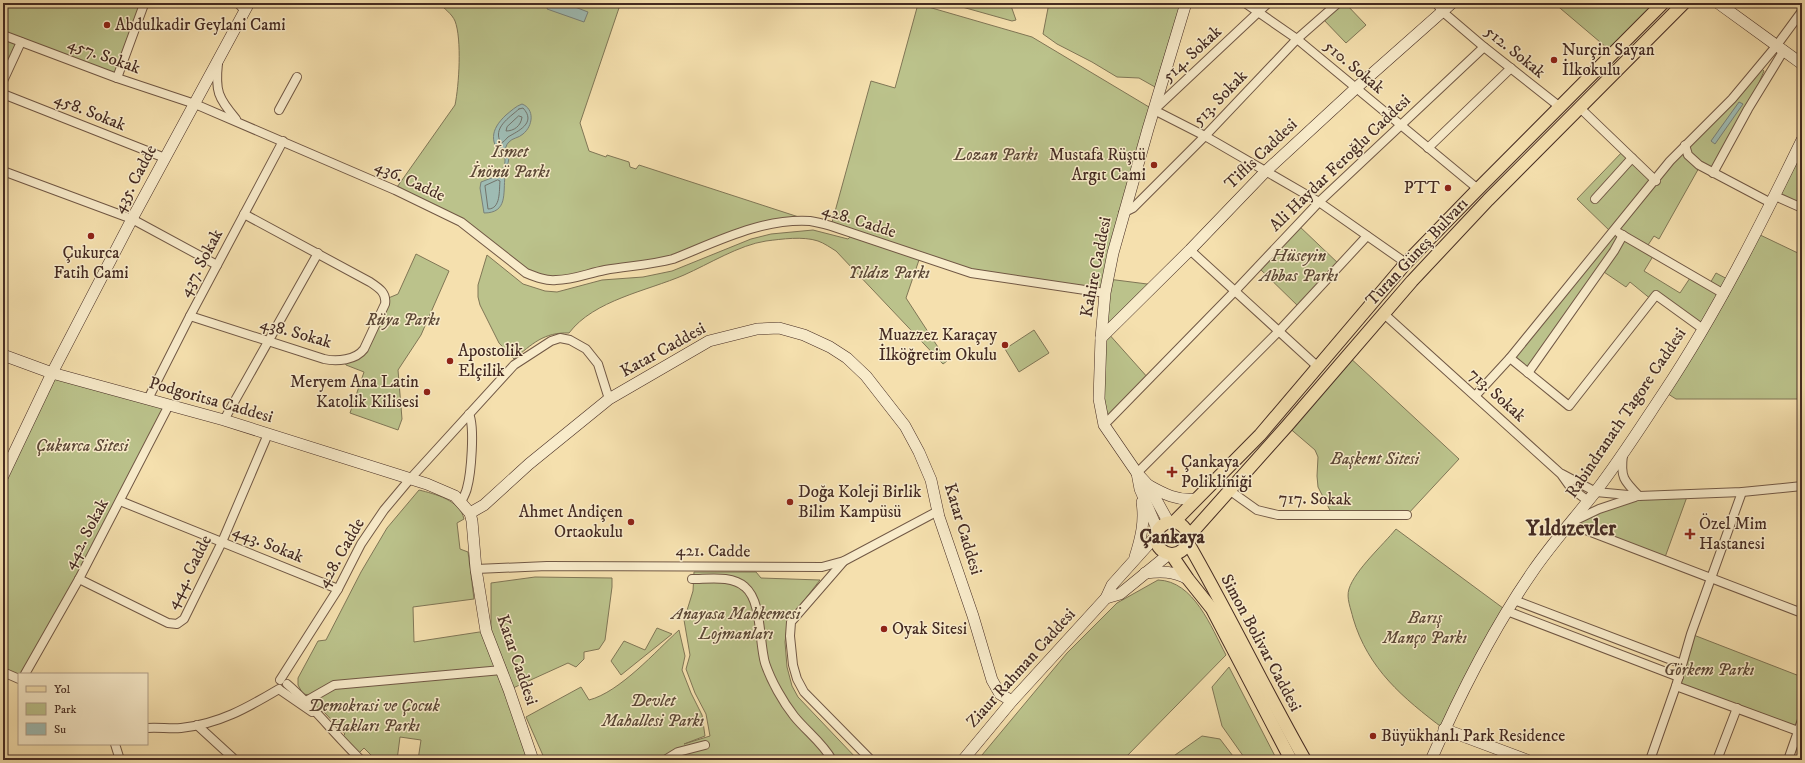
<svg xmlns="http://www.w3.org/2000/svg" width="1805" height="763" viewBox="0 0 1805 763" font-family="'IM FELL DW Pica',serif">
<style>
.green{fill:#bbc28b;stroke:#807656}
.water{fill:#9ebbb3;stroke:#7a8179}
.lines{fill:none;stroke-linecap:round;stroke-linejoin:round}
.shore{stroke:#72736a;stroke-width:1}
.street-casing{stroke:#715845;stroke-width:10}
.secondary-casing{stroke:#452b22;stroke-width:12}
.primary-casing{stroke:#452b22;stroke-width:14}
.street{stroke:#f8ebca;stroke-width:8}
.secondary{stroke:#f8ebca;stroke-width:11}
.primary{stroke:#f5e0ae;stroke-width:12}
.poi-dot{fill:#8f2418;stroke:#f8ebca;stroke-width:1.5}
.labels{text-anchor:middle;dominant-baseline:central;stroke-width:3;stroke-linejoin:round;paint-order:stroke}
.poi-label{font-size:17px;fill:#452b22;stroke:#f8ebca;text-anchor:start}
.street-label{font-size:17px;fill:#452b22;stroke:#f8ebca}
.park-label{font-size:17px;font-style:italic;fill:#5d4937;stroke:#f8ebca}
.quarter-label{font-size:19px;font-weight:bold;fill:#452b22;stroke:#f8ebca}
.district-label{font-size:21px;font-weight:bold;fill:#452b22;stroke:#f8ebca}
</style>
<rect width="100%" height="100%" fill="#f5e0ae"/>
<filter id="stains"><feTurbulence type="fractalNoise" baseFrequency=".005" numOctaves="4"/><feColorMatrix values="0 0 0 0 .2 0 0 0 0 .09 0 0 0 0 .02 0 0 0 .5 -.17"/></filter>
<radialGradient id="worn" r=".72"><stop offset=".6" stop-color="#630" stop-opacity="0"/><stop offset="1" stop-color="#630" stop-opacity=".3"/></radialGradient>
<g class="green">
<polygon points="3,3 140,3 117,78 21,42 3,81 3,35 6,28 3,27"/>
<path d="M438,3H641V5H620L580,123L589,151L606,157L607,155L629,162L630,167L636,169L639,165L811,221L772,224L673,259L564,280L535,277L475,231L395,190L455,105C459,86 462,39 455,21C452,14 444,8 438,3Z"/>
<polygon points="948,3 1010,3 1016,20 1012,21"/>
<polygon points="1049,3 1181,3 1155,87 1139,78 1117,77 1092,62 1057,44 1043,34"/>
<polygon points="1338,3 1345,3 1366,25 1346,43 1322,18"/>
<polygon points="1554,3 1663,3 1613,53"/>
<path d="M918,4L1032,37L1154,110L1108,279L1155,285L1107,332L1149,379L1104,425L1105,293L971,273L920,257L906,298L947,361L943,364L836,251C831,248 824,243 818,241C803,236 782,239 766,241C739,245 709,264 684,275C647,291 594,300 569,333C544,332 532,344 514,359L499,343L480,305L478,297V285L487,255L523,284L545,291L557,292L602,280L643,277L672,271L751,239L771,234L813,230L848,239L852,235L831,226L871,81L895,88Z"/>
<polygon points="1762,69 1764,71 1748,109 1713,173 1700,166 1659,239 1654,236 1646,248 1655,253 1644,271 1680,293 1692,275 1709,285 1716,273 1731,281 1756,233 1802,255 1802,399 1676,399 1665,392 1703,329 1656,296 1652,300 1630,282 1626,287 1601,270 1528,373 1510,358 1612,233 1577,199 1624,150 1656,181"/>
<polygon points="1802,140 1802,208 1775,196"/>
<polygon points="1298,225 1340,265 1300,308 1258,267"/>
<polygon points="416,254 449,271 421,335 398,370 402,419 398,430 350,413 364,372 346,365 344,360 359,354 386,299 398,294"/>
<polygon points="1034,330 1049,353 1019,372 1005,349"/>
<polygon points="1347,355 1459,459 1407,515 1333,516 1318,487 1317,476 1318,457 1315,450 1287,426"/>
<polygon points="52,373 169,405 25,674 19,674 19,679 3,672 3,476"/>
<path d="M419,490C435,494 460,500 464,519L457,523L460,549L468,552L474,599L413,607L414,642L486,631L533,760H418L421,740L400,737L397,760H376L364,748L356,756L340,739L345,734L323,711L318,715L315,702L332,687L310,695L303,694L298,685V678L318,641L326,640L361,572L387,528Z"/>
<polygon points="1688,494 1664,560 1570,524 1639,496"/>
<path d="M1396,529L1507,611L1444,729C1403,698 1368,669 1353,618C1351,609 1346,598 1349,589C1355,570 1383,545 1396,529Z"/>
<path d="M694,572H756L761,578L820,580L788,621L785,642L787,667L792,686L798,697L858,760H545L526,717L581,687L589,700C620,692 656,651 679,630L685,656L682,670L691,693L702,715L705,736L684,744L710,736L706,714L695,693L686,669L690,655L684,620L693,591Z"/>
<polygon points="535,577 612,578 612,587 605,640 599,649 584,652 584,659 576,667 568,663 513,688 491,634 491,583"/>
<path d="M1158,580C1194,581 1211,627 1226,655L1123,760H987L982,755L1067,653L1117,603Z"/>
<polygon points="657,628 672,634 621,675 611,661 624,641 645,650"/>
<polygon points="1691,634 1802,677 1802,720 1798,731 1676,686"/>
<polygon points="1229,667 1277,760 1246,760 1222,726 1212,687"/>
<polygon points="1202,736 1220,739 1236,760 1168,760"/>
</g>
<g class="water">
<polygon points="549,3 567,3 567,4 588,12 584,22 547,9"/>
<polygon points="1739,102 1743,104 1715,144 1711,141"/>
<path d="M522,104C535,109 533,126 523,134C519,138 512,138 509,142C506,144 505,150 505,153L509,158C508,165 506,170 505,176C503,193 508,213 484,213L480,188L481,182L494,177L497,172C504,169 505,166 505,159C489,143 490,130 506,115C511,111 516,106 522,104Z"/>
</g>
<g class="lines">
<g class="shore">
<path d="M519,109L523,108C537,123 518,131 508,137C505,140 504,142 501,143C492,128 509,118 519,109Z"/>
<path d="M519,116L522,117C521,126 514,131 506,131L507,127Z"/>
<path d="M498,180L500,181C499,190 501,209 488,209L485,186Z"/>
</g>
<g class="street-casing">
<g id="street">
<polyline points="238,3 245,11"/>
<polyline points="1245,3 1297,39 1478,189"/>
<polyline points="1268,3 1154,110 1205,136 1319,202 1406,263"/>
<polyline points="1436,3 1443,12 1484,47 1560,107"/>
<path d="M3,35L117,78L195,104L395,190L461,222L526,273C536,277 546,281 556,280C573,280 589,273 605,270C628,266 650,265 673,259C716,242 762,218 810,221C817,222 824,224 831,226L971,273L1105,293"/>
<path d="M218,63C215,91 218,98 236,119"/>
<polyline points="117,78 143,7 140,3"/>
<polyline points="3,81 21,42"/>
<polyline points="3,94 165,158"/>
<polyline points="1580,108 1656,181"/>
<polyline points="279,110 297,77"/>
<polyline points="1685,145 1688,155 1699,165 1771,203"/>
<polyline points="1428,148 1511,68"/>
<polyline points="3,171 132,219 217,265"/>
<polyline points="1713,173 1748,109 1784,50"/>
<polyline points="1775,196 1802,208"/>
<polyline points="1595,199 1632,158"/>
<polyline points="1123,213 1133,208 1205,136 1297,39 1338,3"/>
<polyline points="1619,233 1724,294"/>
<polyline points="1190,250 1318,367"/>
<polyline points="1383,313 1561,474 1571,488 1588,501"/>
<path d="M190,316L324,359C337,362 356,360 364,349L385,304C387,293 379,288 370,282L244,214"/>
<polyline points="1510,358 1569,406 1656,295 1703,329"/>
<polyline points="1528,373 1614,251 1623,235"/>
<polyline points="1476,395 1510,358 1670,161 1732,99 1777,45 1802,11"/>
<polyline points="148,399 190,316 283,141"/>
<polyline points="224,420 318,253"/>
<polyline points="1104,425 1235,291 1319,202 1484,47"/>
<path d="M1623,455C1620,477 1624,481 1639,496"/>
<polyline points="1137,473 1279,331 1367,236"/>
<polyline points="1562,474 1596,492 1639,496 1742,492 1802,486"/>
<polyline points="1229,490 1257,510 1278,515 1407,515"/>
<polyline points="120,501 338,589"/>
<path d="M461,502C463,498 466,493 467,488C471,474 475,427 469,414"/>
<polyline points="1574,521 1599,509 1635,497"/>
<polyline points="1570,524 1802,613"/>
<polyline points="844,561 791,622 790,636 793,665 797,679 804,692 871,760"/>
<polyline points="476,569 547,566 822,567 844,561 938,511"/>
<polyline points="79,579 168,623 177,624 184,619 222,542 268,434"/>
<path d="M692,579C709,579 732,575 745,587C762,601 759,642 765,663C771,681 783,702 794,716C806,731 823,743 832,760"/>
<polyline points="1514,600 1682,664"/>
<polyline points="1507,611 1679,677"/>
<polyline points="3,672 19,679"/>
<polyline points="25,674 79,579 169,405"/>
<polyline points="280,680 338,589 361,544 384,510 410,479 514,365 551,341 560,338 570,340 586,349 598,364 609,399"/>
<path d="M287,684C314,707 335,735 361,760"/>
<polyline points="1676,686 1798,731"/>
<polyline points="280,690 312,712"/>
<polyline points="306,701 334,685 502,670"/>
<polyline points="197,725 233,758"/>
<path d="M147,728C158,727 170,729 181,728C219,724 247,708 279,689"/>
<polyline points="115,744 120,760"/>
<polyline points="665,760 678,752 705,745"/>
<polyline points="1650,760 1676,686 1691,634 1742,492"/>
<polyline points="1717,760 1737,708"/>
<polyline points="1788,760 1802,720"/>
</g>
</g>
<g class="secondary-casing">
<g id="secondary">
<polyline points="1718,3 1802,64"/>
<polyline points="1101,338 1190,250 1265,172 1356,88 1452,3"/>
<polyline points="3,355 52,373 224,420 427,484 455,496 470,513 472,521 476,569 486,631 509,690 533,760"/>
<polyline points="1137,473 1148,485 1169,523"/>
<polyline points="3,476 52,373 132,219 249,3"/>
<path d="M1148,485C1164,494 1177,501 1196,499"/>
<polyline points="470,513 484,505 529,464 609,399 709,341 757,329 779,328 804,335 830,347 847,358 866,376 905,426 919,452 931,480 939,517 973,616 992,680 1000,694 1012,701"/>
<polyline points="1158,531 1140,489 1137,473 1104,425 1099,399 1101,338 1105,293 1113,253 1148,129 1186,3"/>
<path d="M1135,557C1141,538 1145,522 1142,502"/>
<path d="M1145,573C1161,571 1173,571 1188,579"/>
<polyline points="1106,598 1120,594 1169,554"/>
<polyline points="1444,729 1527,760"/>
<polyline points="963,760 1012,701 1106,598 1112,585 1156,536"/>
<path d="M1431,760C1460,694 1492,630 1533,571C1552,543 1575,518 1596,491C1620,460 1642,425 1664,392C1717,312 1760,226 1802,140"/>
</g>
</g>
<g class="primary-casing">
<g id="primary">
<circle cx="1172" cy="538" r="16"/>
<polyline points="1174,522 1260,435 1406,263 1478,189 1663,3"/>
<polyline points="1188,537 1287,426 1412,281 1488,200 1684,3"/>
<path d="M1188,543C1229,614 1264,688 1305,760"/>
<polyline points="1171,554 1188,579 1212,609 1291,760"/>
</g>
</g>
<use href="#street" class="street"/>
<use href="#secondary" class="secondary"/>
<use href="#primary" class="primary"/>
</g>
<g class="poi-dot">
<circle cx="107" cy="25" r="4"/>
<circle cx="1554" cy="60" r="4"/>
<circle cx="1154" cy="165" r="4"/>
<circle cx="1448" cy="188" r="4"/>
<circle cx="91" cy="236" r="4"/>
<circle cx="1005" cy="345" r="4"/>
<circle cx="450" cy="361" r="4"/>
<circle cx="427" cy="392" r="4"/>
<path d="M1170 466h4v4h4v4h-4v4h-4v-4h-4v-4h4z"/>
<circle cx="790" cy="502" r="4"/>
<circle cx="631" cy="522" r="4"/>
<path d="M1688 528h4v4h4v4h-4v4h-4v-4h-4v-4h4z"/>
<circle cx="884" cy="629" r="4"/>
<circle cx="1373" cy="736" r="4"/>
</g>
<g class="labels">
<g class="poi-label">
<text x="115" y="25">Abdulkadir Geylani Cami</text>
<text x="1562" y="50">Nurçin Sayan<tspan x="1562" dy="20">İlkokulu</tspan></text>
<text x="1146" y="155" text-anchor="end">Mustafa Rüştü<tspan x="1146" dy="20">Argıt Cami</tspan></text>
<text x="1440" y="188" text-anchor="end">PTT</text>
<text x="91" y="253" text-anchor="middle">Çukurca<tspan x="91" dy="20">Fatih Cami</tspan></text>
<text x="997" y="335" text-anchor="end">Muazzez Karaçay<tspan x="997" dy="20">İlköğretim Okulu</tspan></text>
<text x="458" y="351">Apostolik<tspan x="458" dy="20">Elçilik</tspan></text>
<text x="419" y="382" text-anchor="end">Meryem Ana Latin<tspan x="419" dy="20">Katolik Kilisesi</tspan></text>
<text x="1181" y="462">Çankaya<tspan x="1181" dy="20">Polikliniği</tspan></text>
<text x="798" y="492">Doğa Koleji Birlik<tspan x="798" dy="20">Bilim Kampüsü</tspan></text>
<text x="623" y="512" text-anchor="end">Ahmet Andiçen<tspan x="623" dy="20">Ortaokulu</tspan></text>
<text x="1699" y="524">Özel Mim<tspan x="1699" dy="20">Hastanesi</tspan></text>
<text x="892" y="629">Oyak Sitesi</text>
<text x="1381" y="736">Büyükhanlı Park Residence</text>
</g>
<g class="street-label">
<text transform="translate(1515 52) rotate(39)">512. Sokak</text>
<text transform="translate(1192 54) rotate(-43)">514. Sokak</text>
<text transform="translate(104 56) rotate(20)">457. Sokak</text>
<text transform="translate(1354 67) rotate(40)">510. Sokak</text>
<text transform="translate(1220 98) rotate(-46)">513. Sokak</text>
<text transform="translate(90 112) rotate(22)">458. Sokak</text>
<text transform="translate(1261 154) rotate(-44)">Tiflis Caddesi</text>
<text transform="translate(1340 163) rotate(-44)">Ali Haydar Feroğlu Caddesi</text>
<text transform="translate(135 179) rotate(-62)">435. Cadde</text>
<text transform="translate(410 181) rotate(25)">436. Cadde</text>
<text transform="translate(859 221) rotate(18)">428. Cadde</text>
<text transform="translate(1417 252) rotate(-47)">Turan Güneş Bulvarı</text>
<text transform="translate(201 263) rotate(-62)">437. Sokak</text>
<text transform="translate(1096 267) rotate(-79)">Kahire Caddesi</text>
<text transform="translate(296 333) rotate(16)">438. Sokak</text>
<text transform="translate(663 350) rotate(-29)">Katar Caddesi</text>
<text transform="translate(1497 395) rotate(42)">713. Sokak</text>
<text transform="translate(211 400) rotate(16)">Podgoritsa Caddesi</text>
<text transform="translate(1626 413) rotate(-56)">Rabindranath Tagore Caddesi</text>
<text transform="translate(1315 499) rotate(1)">717. Sokak</text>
<text transform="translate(963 529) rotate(73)">Katar Caddesi</text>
<text transform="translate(86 534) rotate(-62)">442. Sokak</text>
<text transform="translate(268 544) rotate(22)">443. Sokak</text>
<text transform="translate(713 551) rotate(1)">421. Cadde</text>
<text transform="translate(341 553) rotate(-60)">428. Cadde</text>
<text transform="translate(189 572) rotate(-63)">444. Cadde</text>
<text transform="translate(1261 643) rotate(62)">Simon Bolivar Caddesi</text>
<text transform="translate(517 660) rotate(71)">Katar Caddesi</text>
<text transform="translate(1021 668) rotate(-48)">Ziaur Rahman Caddesi</text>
</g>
<g class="park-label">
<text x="510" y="152">İsmet<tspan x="510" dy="20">İnönü Parkı</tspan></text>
<text x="996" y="155">Lozan Parkı</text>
<text x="1299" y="256">Hüseyin<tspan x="1299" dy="20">Abbas Parkı</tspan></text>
<text x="889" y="273">Yıldız Parkı</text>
<text x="403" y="320">Rüya Parkı</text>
<text x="82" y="446">Çukurca Sitesi</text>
<text x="1375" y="459">Başkent Sitesi</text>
<text x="736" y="614">Anayasa Mahkemesi<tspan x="736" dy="20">Lojmanları</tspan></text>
<text x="1425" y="618">Barış<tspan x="1425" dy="20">Manço Parkı</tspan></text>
<text x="1709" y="670">Görkem Parkı</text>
<text x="653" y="701">Devlet<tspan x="653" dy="20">Mahallesi Parkı</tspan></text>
<text x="374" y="706">Demokrasi ve Çocuk<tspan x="374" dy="20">Hakları Parkı</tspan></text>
</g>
<g class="quarter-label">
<text x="1172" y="537">Çankaya</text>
</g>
<g class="district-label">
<text x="1571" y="529">Yıldızevler</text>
</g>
</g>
<rect width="1805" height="763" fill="none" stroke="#f5e0ae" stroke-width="16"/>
<rect x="4" y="4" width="1797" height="755" fill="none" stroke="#452b22" stroke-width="2"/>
<rect x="8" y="8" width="1789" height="747" fill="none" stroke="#452b22"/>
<rect x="18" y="673" width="130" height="72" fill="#f8ebca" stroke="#b09e87"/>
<rect x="26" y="686" width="20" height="6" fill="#f5e0ae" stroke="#b09e87"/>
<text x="54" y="693" font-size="12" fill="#452b22">Yol</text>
<rect x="26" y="703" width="20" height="12" fill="#bbc28b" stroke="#b09e87"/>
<text x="54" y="713" font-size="12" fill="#452b22">Park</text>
<rect x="26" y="723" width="20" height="12" fill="#9ebbb3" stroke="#b09e87"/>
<text x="54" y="733" font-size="12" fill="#452b22">Su</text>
<rect width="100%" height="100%" filter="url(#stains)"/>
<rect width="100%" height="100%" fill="url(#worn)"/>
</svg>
